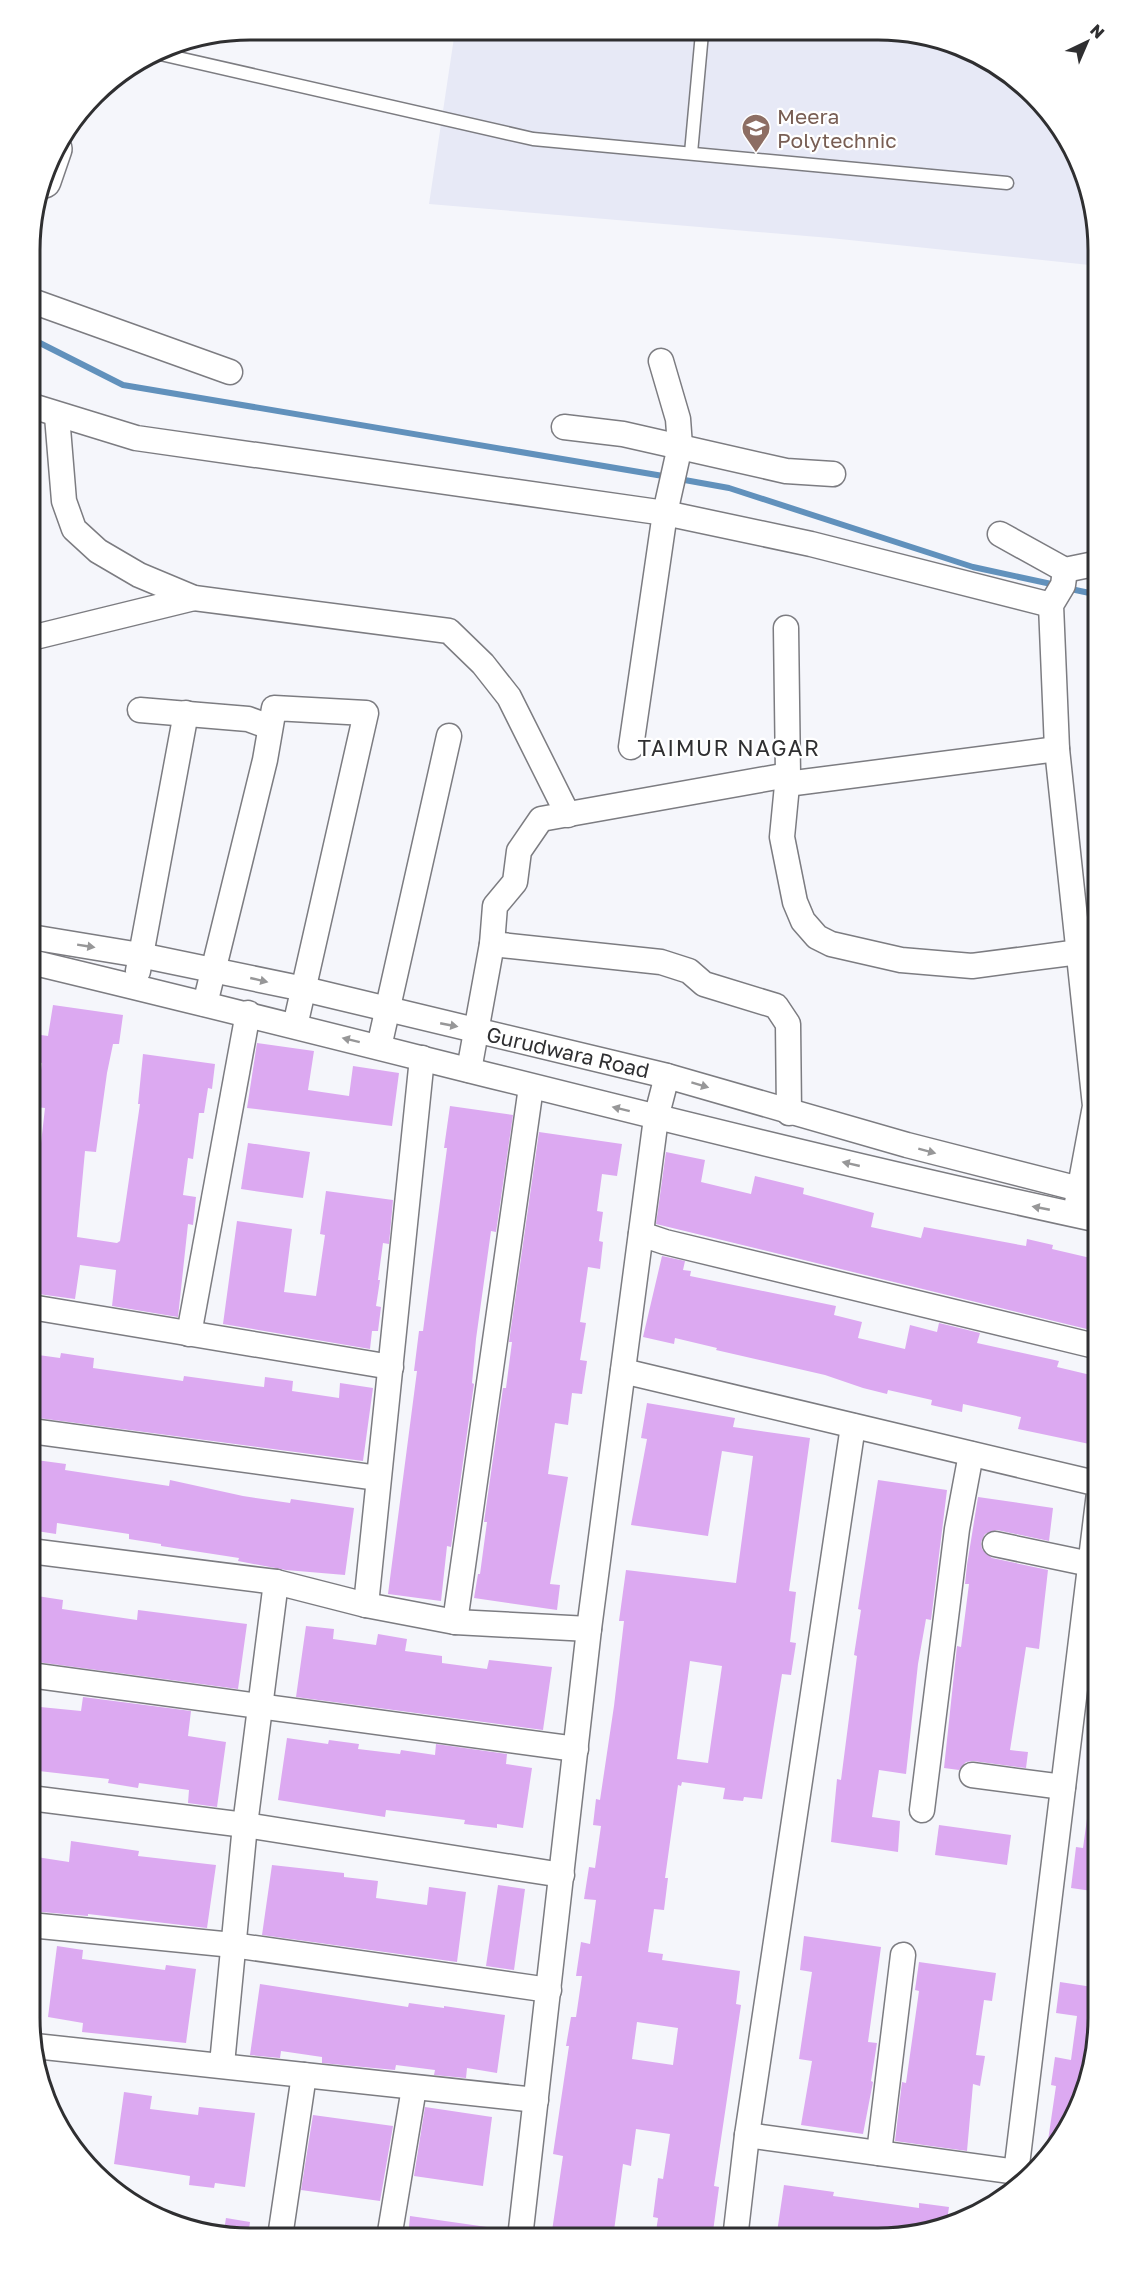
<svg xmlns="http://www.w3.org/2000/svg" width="1129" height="2269" viewBox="0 0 1129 2269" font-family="'Golos Text',sans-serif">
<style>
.built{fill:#e7e9f6}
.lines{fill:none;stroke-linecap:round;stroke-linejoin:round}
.stream{stroke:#6191bc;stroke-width:6}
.building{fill:#dca9f1;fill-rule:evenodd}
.lane-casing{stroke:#7c7c81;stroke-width:15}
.street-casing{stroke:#7c7c81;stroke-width:27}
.secondary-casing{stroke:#7c7c81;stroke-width:36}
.lane{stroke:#fff;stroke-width:12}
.street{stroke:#fff;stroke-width:24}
.secondary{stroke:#fff;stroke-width:33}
.oneway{fill:#979798}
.labels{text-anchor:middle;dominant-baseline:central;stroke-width:4.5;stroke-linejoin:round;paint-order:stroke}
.education-label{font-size:21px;fill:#785e54;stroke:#fff;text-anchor:start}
.street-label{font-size:21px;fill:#2f2f31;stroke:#fff}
.neighbourhood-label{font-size:22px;letter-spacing:1.5px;fill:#2f2f31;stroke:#fff}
.rim{fill:none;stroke:#2f2f31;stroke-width:3}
</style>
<rect width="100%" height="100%" fill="#f5f6fb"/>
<polygon class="built" points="455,31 922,34 1024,84 1062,128 1087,180 1099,266 830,238 429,204"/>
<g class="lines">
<g class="stream">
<polyline points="32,339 123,385 669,477"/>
<polyline points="679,479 729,488 973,567 1056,585"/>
<polyline points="1066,588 1099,595"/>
</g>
</g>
<g class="building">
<polygon points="53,1005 123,1015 119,1044 113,1044 107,1073 96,1152 85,1151 77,1237 117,1243 120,1241 140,1104 138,1104 143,1054 215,1064 212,1089 208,1088 204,1113 199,1113 193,1159 188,1158 183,1195 196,1197 193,1225 188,1224 178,1317 112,1306 116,1270 80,1265 75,1299 31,1293 31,1150 40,1152 45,1108 36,1107 42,1063 37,1062 41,1035 48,1036"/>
<polygon points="257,1043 314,1051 308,1090 349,1096 353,1066 399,1073 392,1126 247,1108"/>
<polygon points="450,1106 513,1115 496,1232 491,1231 476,1339 472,1383 474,1384 451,1547 447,1546 441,1601 388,1594 417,1371 414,1371 419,1331 423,1331 447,1148 444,1148"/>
<polygon points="539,1132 622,1144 617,1176 602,1174 597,1211 603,1212 599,1241 603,1242 600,1269 588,1267 580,1322 586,1323 580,1360 587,1361 582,1394 572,1393 568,1425 555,1423 548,1474 568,1477 550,1584 560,1585 557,1610 474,1598 478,1574 480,1574 487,1522 484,1522 503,1388 506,1388 512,1342 509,1342"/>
<polygon points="248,1143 310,1152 303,1198 241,1189"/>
<polygon points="666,1152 705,1160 701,1182 751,1194 755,1176 804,1188 803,1194 874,1213 871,1227 921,1238 924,1227 1026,1246 1027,1239 1053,1245 1052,1249 1099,1260 1099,1332 656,1224"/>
<polygon points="326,1191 393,1200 389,1244 383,1243 378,1280 380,1280 376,1306 381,1307 378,1331 372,1331 370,1349 223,1324 237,1221 292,1229 284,1292 316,1296 325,1235 320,1234"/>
<polygon points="662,1256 685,1261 683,1270 691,1271 690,1276 836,1306 834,1315 862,1322 858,1338 905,1349 910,1325 937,1332 939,1323 980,1333 977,1343 1059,1361 1057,1367 1099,1377 1099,1446 1018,1429 1021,1417 963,1404 962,1412 931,1405 932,1400 888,1390 887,1394 863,1388 825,1375 716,1350 717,1348 675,1338 674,1344 643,1337"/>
<polygon points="61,1353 94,1358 93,1368 183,1381 184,1376 264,1387 265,1377 293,1381 292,1391 339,1398 340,1383 373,1388 363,1461 31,1417 31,1354 60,1358"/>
<path d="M647,1403L735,1418L733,1427L810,1438L789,1591L796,1592L790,1642L796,1643L791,1675L782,1674L762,1799L744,1797L743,1801L723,1799L725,1788L682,1782L681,1786L678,1785L665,1878H668L664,1910L654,1909L648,1952L663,1954L662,1960L740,1971L736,2004L741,2005L714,2186L719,2187L712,2239L655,2238L658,2218L653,2217L658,2178L663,2179L670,2134L636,2129L631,2166L623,2164L613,2238L552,2231L563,2156L553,2154L569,2046H566L571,2017H576L582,1976H576L581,1942L590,1944L596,1900L584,1899L589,1867L595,1868L601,1826L593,1825L596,1799L600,1800L614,1706L624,1621H619L626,1570L736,1583L753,1456L722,1451L708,1536L631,1525L647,1439L641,1438ZM690,1661L722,1666L708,1763L677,1759ZM637,2022L678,2028L673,2065L632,2059Z"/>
<polygon points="36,1460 66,1464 65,1470 169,1486 170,1480 243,1496 290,1503 291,1499 354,1508 345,1575 286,1570 238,1561 239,1558 161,1546 161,1544 129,1539 129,1534 57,1523 56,1534 30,1530 31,1503"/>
<polygon points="878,1480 947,1490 931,1620 926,1619 918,1664 906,1774 879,1770 872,1817 900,1821 898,1852 831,1842 837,1779 841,1780 857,1656 854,1655 861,1610 858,1609"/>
<polygon points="978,1497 1053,1508 1049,1541 997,1530 985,1534 981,1542 982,1549 992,1558 1048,1570 1039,1649 1026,1647 1010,1750 1028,1752 1026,1768 973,1761 966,1762 959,1770 944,1768 957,1646 961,1647 969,1584 965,1584 967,1565"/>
<polygon points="37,1596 63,1600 62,1609 137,1620 138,1610 247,1624 238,1689 30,1661"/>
<polygon points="306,1626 334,1629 333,1639 376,1645 378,1634 407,1639 405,1651 442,1656 442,1663 487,1669 489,1660 552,1667 543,1730 296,1697"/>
<polygon points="83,1697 191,1711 188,1736 226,1742 217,1807 188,1803 189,1790 139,1783 138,1788 108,1783 109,1779 30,1770 30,1706 81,1711"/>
<polygon points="287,1738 328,1744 329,1740 359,1744 358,1749 400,1754 401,1750 435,1755 436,1744 507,1754 506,1764 532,1768 523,1828 497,1824 497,1828 464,1824 465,1820 386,1810 385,1817 278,1800"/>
<polygon points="1089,1804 1099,1805 1099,1892 1071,1888 1076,1847 1083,1848"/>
<polygon points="939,1825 1011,1835 1007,1865 935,1855"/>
<polygon points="71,1841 139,1851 138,1856 216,1865 207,1928 88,1914 88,1916 30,1911 30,1856 69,1862"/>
<polygon points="272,1865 344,1873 344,1877 378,1881 376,1898 427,1905 429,1887 466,1892 457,1962 262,1935"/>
<polygon points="498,1885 525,1889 514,1970 486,1966"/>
<polygon points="804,1936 881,1947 868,2042 877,2043 871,2081 873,2082 863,2134 801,2125 812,2061 799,2059 812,1972 800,1970"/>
<polygon points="57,1946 83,1950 82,1959 165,1970 166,1965 196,1969 186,2043 82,2032 83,2023 48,2017"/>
<polygon points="919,1962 996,1973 992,2001 984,2000 976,2055 985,2056 980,2086 973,2084 967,2151 895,2141 902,2082 906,2083 919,1991 915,1990"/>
<polygon points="1060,1982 1099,1988 1098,2034 1082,2103 1053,2153 1045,2161 1056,2086 1051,2085 1055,2057 1071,2060 1077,2016 1056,2013"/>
<polygon points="260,1984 408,2007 409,2003 444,2008 444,2006 505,2015 497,2073 467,2068 466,2078 434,2075 435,2070 396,2065 395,2070 322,2063 322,2057 281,2051 280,2058 250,2055"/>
<polygon points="124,2092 152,2096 150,2109 198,2115 199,2107 255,2113 245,2187 215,2183 214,2188 189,2185 190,2176 114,2164"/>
<polygon points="425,2107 492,2117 483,2186 414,2176"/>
<polygon points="313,2115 393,2126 380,2201 301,2190"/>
<polygon points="784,2185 834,2192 833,2196 919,2208 919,2203 949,2207 946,2228 879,2239 776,2239"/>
<polygon points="410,2216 494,2228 494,2238 408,2238"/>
<polygon points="226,2218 250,2222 248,2237 223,2237"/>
</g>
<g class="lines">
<g class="lane-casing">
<g id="lane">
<polyline points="156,53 533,139 1007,183"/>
<polyline points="691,153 702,33"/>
</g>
</g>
<g class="street-casing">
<g id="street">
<polyline points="32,301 230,372"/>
<polyline points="32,406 136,438 665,513 811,544 1051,605"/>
<polyline points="57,416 64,501 74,529 98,551 139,575 194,598 449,631 483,664 509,697 568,815"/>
<polyline points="564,427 623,434 786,471 833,474"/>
<polyline points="1000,534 1065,570 1099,563"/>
<polyline points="1065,570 1063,585 1051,605 1057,749 1095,1106 1077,1203"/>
<polyline points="786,628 788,775 782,837 795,902 803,921 817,937 831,944 901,960 972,966 1079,952"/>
<polyline points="31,638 194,598"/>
<polyline points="140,710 248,719 270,727"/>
<polyline points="631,747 665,513 680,446 678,419 661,361"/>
<polyline points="787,784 1057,749"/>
<polyline points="31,937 140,955 304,989 667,1076 907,1145 1099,1194"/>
<polyline points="492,944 661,962 689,971 704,984 776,1006 788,1024 789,1113"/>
<path d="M31,962C387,1047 741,1143 1099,1220"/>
<polyline points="138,971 186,713"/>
<polyline points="205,1004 265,760 274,708 366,713 295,1026"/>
<polyline points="379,1047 449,736"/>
<polyline points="469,1070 492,944 495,906 515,882 519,851 541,819 788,775"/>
<polyline points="641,1234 665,1242 1099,1347"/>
<polyline points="31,1307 391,1367"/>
<polyline points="189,1334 248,1013"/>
<polyline points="623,1371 1099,1484"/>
<polyline points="31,1431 378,1478"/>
<polyline points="995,1544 1090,1564"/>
<polyline points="30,1551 276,1582 366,1605 455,1622 589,1629"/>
<polyline points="366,1605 422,1058"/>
<polyline points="455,1622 531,1087"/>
<polyline points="30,1675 576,1749"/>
<polyline points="972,1775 1063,1787"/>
<polyline points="30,1798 245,1825 562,1875"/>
<polyline points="922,1810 957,1529 971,1454"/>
<polyline points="30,1925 233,1945 549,1990"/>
<polyline points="35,2046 536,2100"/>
<polyline points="222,2064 245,1825 276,1582"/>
<polyline points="747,2135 1031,2174"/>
<polyline points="879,2153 903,1955"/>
<polyline points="1016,2173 1099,1493"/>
<polyline points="280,2237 304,2075"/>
<polyline points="389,2238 414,2088"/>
<polyline points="520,2238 589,1629 656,1118 667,1076"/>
<polyline points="735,2239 747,2135 853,1426"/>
</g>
</g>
<g class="secondary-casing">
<polyline id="secondary" points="44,181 55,149"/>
</g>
<use href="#lane" class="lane"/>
<use href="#street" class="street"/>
<use href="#secondary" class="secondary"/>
</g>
<defs><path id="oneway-solid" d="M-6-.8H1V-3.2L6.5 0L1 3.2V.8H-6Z" transform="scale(1.5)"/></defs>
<g class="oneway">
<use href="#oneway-solid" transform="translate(86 946) rotate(9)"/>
<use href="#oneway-solid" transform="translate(259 980) rotate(13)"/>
<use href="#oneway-solid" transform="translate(449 1025) rotate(11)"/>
<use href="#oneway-solid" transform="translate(351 1040) rotate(-166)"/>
<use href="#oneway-solid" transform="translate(700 1085) rotate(17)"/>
<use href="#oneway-solid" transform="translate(621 1109) rotate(-166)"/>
<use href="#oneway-solid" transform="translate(927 1151) rotate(15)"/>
<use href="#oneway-solid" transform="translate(851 1164) rotate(-167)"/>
<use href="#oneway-solid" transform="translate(1041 1208) rotate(-169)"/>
</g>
<defs>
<g id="university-pin" transform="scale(1.5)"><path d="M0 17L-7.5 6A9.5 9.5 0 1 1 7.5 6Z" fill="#8d6e63" stroke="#fff"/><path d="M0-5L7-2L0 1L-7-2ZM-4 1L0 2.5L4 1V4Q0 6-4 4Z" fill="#fff"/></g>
</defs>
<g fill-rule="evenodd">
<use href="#university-pin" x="756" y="128"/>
</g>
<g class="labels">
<g class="education-label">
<text x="777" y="116">Meera<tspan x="777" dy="24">Polytechnic</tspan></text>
</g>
<g class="street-label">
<text transform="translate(568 1052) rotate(13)">Gurudwara Road</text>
</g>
<g class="neighbourhood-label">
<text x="729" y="747">TAIMUR NAGAR</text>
</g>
</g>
<path d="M0 0H1129V2269H0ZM250 40H878A210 210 0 0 1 1088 250V2018A210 210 0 0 1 878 2228H250A210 210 0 0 1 40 2018V250A210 210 0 0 1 250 40Z" fill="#fff" fill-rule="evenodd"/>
<path class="rim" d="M250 40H878A210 210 0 0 1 1088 250V2018A210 210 0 0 1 878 2228H250A210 210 0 0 1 40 2018V250A210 210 0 0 1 250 40Z"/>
<g transform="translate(1087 42) rotate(44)" stroke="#ffffff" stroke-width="4.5" paint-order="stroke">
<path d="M0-4.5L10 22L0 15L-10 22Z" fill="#2f2f31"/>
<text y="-9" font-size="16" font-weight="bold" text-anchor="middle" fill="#2f2f31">N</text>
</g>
</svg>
